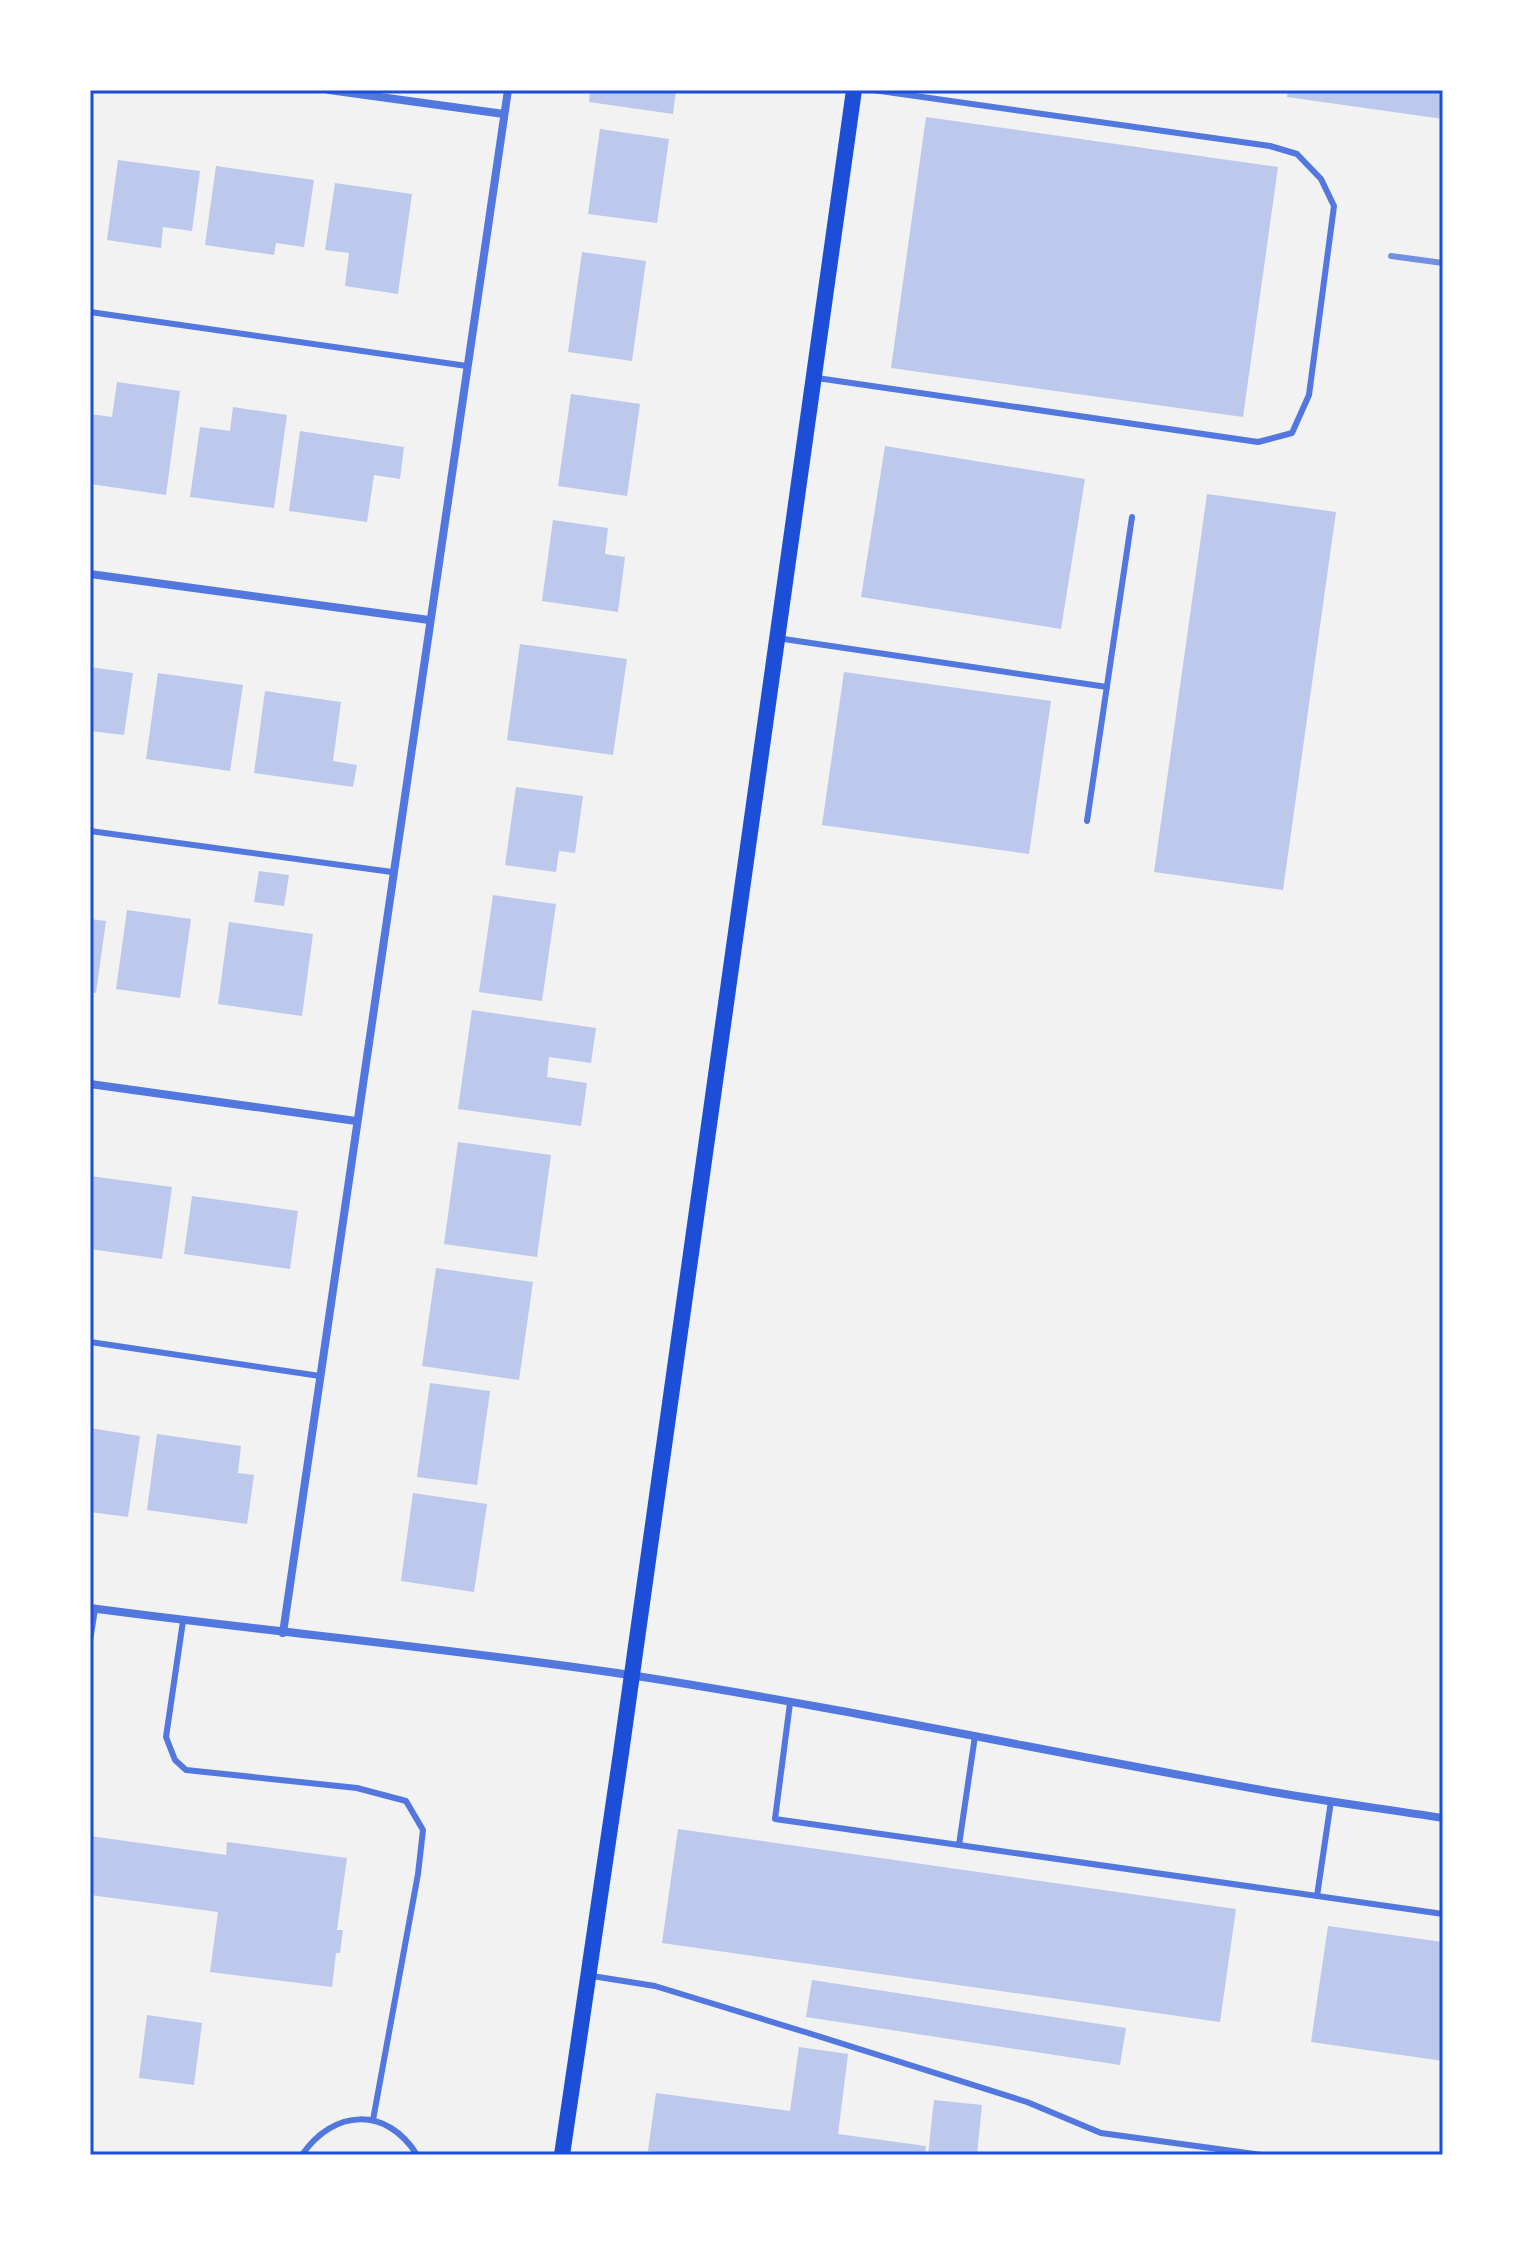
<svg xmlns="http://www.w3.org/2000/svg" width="1533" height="2245" viewBox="0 0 1533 2245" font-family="Georgia,serif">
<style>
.building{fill:#bdc9ec}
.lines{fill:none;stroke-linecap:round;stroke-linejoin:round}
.service{stroke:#5277de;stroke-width:6}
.minor{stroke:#5277de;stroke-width:8}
.secondary{stroke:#1d4ed8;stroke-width:16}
.rail{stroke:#7290e2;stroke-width:6}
.neatline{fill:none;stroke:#1d4ed8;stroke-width:3}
</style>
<rect width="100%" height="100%" fill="#f2f2f2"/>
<g class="building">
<polygon points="590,90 676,90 673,114 589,102"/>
<polygon points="1288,90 1443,90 1443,119 1287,97"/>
<polygon points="926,117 1278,167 1243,417 891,368"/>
<polygon points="600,129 669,139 657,223 588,214"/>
<polygon points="118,160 200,171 192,231 163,227 161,248 107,240"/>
<polygon points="216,166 314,180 304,247 276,243 274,255 205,245"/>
<polygon points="335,183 412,194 398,294 345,286 349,253 325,250"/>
<polygon points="582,252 646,261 632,361 568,352"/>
<polygon points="117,382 180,391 166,495 90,484 90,414 112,417"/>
<polygon points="571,394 640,404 627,496 558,486"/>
<polygon points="233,407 287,415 274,508 190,497 200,427 230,431"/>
<polygon points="300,431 404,447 400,479 374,475 367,522 289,511"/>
<polygon points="885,446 1085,479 1061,629 861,597"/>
<polygon points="1207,494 1336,512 1283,890 1154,872"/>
<polygon points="553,520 608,528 605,554 625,557 618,612 542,601"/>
<polygon points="520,644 627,659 613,755 507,740"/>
<polygon points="90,667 133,673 124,735 90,731"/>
<polygon points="844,672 1051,701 1029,854 822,825"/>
<polygon points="158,673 243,685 230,771 146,759"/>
<polygon points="265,691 341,702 333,761 357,765 353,787 254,773"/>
<polygon points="516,787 583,796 575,853 559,851 556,872 505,865"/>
<polygon points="259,871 289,875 284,906 254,902"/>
<polygon points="493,895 556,904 542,1001 479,992"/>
<polygon points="127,910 191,919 180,998 116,989"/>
<polygon points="90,919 106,921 96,993 90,992"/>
<polygon points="229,922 313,934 302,1016 218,1004"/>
<polygon points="472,1010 596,1028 591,1063 549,1057 547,1077 587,1083 581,1126 458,1109"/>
<polygon points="458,1142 551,1155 537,1257 444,1244"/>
<polygon points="90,1176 172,1187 162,1259 90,1249"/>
<polygon points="192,1196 298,1211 290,1269 184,1254"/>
<polygon points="436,1268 533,1282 519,1380 422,1366"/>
<polygon points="430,1383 490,1391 477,1485 417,1477"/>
<polygon points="90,1428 140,1436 128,1517 90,1512"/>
<polygon points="157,1434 241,1446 238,1473 254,1475 247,1524 147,1510"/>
<polygon points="413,1493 487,1504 474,1592 401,1581"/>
<polygon points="678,1829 1236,1909 1220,2022 662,1943"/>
<polygon points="90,1836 226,1855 227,1842 347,1858 337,1930 343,1930 340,1953 336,1953 332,1987 210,1972 218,1912 90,1895"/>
<polygon points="1328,1926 1443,1942 1443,2061 1311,2042"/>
<polygon points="812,1980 1126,2028 1120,2065 806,2017"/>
<polygon points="147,2015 202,2023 194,2085 139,2078"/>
<polygon points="799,2047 848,2054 838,2134 926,2146 925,2155 676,2155 648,2151 656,2093 790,2111"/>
<polygon points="934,2100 982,2105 977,2155 928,2155"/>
</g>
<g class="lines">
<g class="service">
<polyline points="90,312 467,366"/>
<polyline points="817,378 1258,442 1292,433 1309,395 1334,206 1321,179 1297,154 1270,146 873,90"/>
<polyline points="777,638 1107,687"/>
<polyline points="1087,821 1132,517"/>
<polyline points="90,831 392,872"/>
<polyline points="90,1342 320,1376"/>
<polyline points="183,1621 166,1737 175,1760 186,1770 357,1788 406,1801 423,1830 418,1874 373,2120"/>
<polyline points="90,1641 95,1609"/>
<polyline points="790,1703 775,1819 959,1845 975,1736"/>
<polyline points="959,1845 1443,1914"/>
<polyline points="1317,1896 1331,1801"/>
<polyline points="592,1976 655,1986 805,2032 1027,2102 1101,2133 1262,2155"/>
<path d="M302,2155C333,2109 387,2106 417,2155"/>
</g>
<g class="minor">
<polyline points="329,90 504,114"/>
<polyline points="90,574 429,620"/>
<polyline points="90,1084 356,1121"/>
<path d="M90,1608C270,1632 450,1648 630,1675C845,1708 1058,1754 1273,1792C1329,1802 1386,1809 1443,1818"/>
<polyline points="283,1633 508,90"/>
</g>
<polyline class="secondary" points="562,2155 621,1753 854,90"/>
<polyline class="rail" points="1391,256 1443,263"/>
</g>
<rect width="1533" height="2245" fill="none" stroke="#ffffff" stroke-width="184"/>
<rect x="92" y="92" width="1349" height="2061" class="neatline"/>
</svg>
